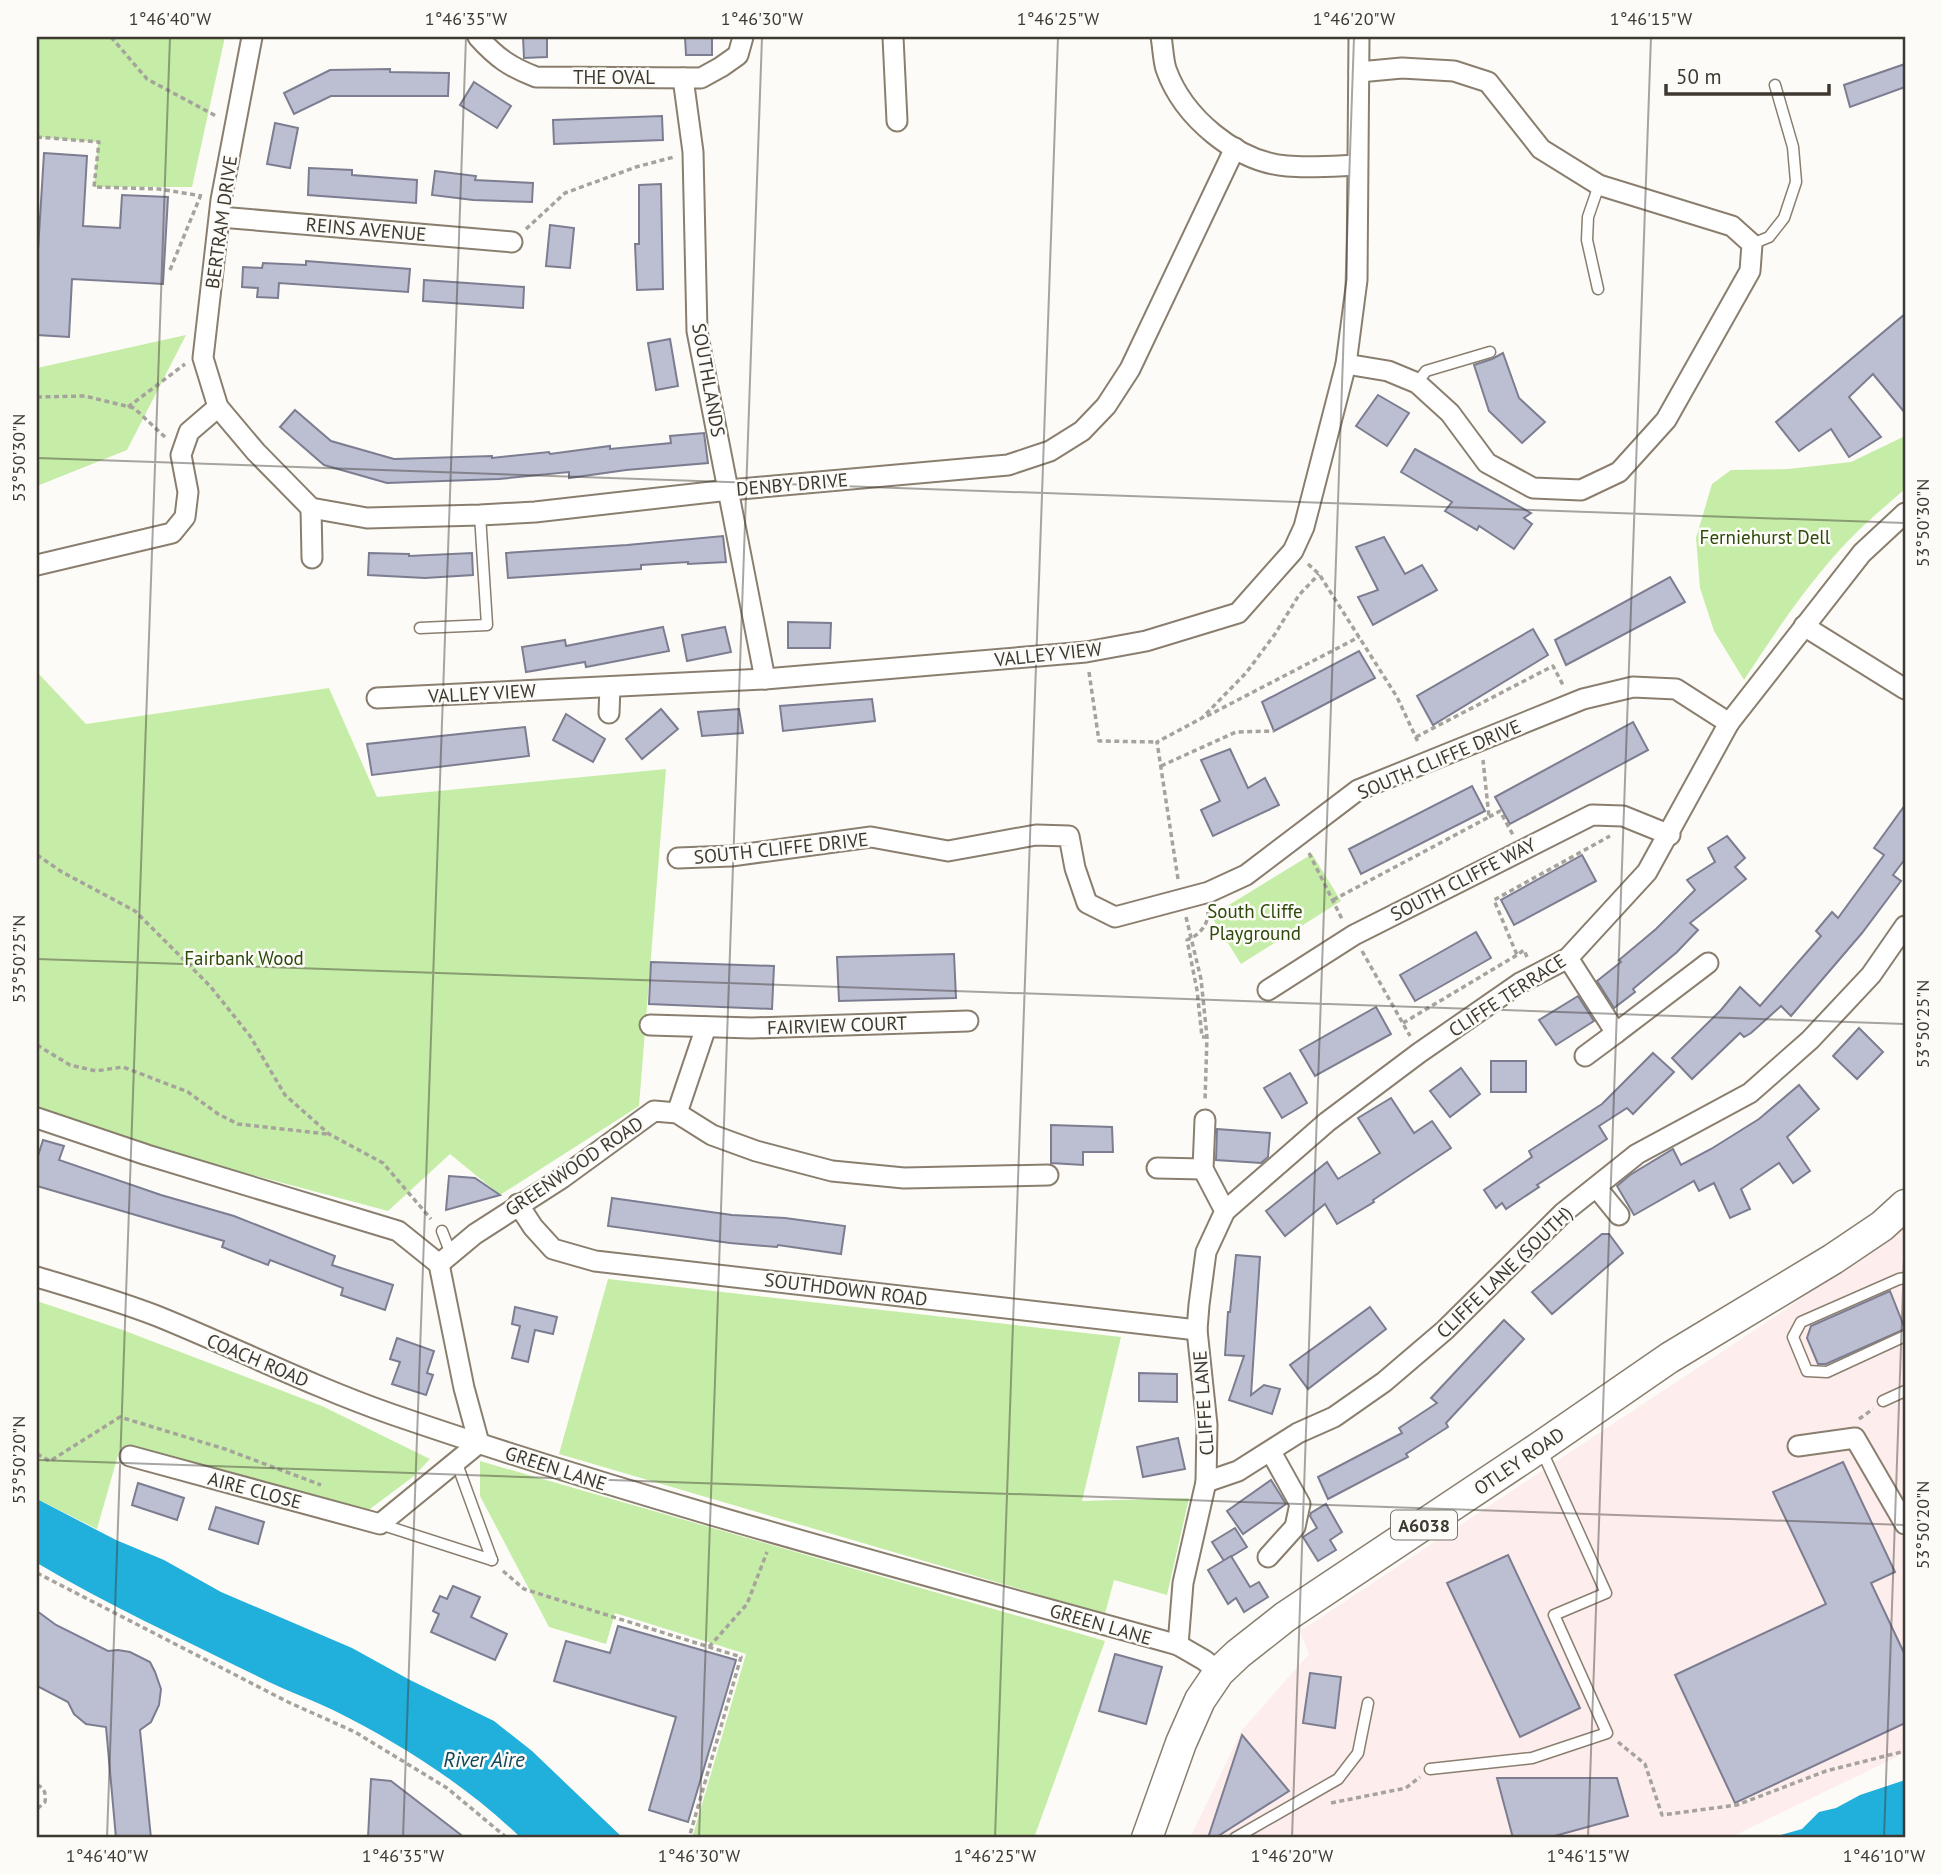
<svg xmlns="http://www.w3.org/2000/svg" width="1942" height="1875" viewBox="0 0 1942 1875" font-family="'PT Sans',sans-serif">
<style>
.commercial{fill:#fdedec}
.green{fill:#c6eda7}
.water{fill:#21afdb}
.building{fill:#bcbed2;stroke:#7c7d90;stroke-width:2}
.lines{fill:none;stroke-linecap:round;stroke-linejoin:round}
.service-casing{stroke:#8a7f6f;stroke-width:13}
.minor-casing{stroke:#8a7f6f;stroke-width:23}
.primary-casing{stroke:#8a7f6f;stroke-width:33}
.path{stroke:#a6a39d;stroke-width:3.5;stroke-dasharray:5 3.5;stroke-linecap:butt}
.service{stroke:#fff;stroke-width:10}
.minor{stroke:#fff;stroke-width:19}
.primary{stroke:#fff;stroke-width:30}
.ticks{fill:none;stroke:#3e3a32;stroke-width:2;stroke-opacity:0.45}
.labels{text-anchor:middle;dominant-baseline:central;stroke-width:5;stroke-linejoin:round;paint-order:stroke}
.shield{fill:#fdfbf7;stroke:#77746d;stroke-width:2}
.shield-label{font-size:18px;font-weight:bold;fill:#3e3a32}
.street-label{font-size:19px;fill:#3e3a32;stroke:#fdfbf7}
.park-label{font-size:19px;fill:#2c490a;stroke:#fdfbf7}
.water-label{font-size:21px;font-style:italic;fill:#0f4759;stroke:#fdfbf7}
.neatline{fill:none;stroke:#3e3a32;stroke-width:2.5}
.ticks-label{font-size:18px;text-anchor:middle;fill:#3e3a32}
</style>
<rect width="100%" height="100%" fill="#fdfbf7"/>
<polygon class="commercial" points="1905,1224 1905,1753 1733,1836 1721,1838 1190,1838 1242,1730 1309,1654 1300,1631 1776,1316"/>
<g class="green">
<polygon points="37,37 225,37 192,187 94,187 98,142 37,137"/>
<polygon points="186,335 127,450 37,486 37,368"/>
<path d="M1905,436V489C1886,506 1866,522 1849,540C1808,583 1776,631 1744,680L1714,631L1700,588L1696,538L1712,484L1731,470L1788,469L1851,462Z"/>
<polygon points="37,672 86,724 329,688 377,797 666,769 639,1106 500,1195 450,1154 388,1211 155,1149 37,1110"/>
<polygon points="1312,854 1341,901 1241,964 1211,916"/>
<polygon points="608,1279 1121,1337 1082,1501 1189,1498 1167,1595 1114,1580 1105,1614 559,1454"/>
<polygon points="37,1301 120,1329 322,1406 430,1459 414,1476 370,1509 344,1515 120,1448 97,1529 37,1499"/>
<polygon points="480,1461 1105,1641 1034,1838 697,1838 693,1835 746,1654 615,1613 606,1644 549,1627 480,1496"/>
</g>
<g class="water">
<path d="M37,1499L116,1540L164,1560L221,1592L352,1648L410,1680L494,1721L532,1751L623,1838H521C466,1785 401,1744 333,1710C312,1700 290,1692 269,1682C191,1643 111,1607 37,1563Z"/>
<polygon points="1905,1780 1905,1838 1770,1838 1802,1829 1819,1812 1836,1808 1860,1795"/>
</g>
<g class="building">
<polygon points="523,37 547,37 547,57 524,58"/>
<polygon points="685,37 712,37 712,55 686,55"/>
<polygon points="1905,64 1905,87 1850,107 1844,85"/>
<polygon points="390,69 390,72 449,73 448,96 331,96 294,114 284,93 330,70"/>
<polygon points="474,82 511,106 497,128 460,105"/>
<polygon points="662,116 663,140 554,144 553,120"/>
<polygon points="275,123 298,128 290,168 267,164"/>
<polygon points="44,153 87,156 83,226 120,228 122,195 168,197 163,284 72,279 69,337 37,335 37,267"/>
<polygon points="309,168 352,170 352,175 417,180 416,203 308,195"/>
<polygon points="435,171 476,176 475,180 533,183 532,202 473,200 432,195"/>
<polygon points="661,184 663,289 637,290 635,244 639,244 639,185"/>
<polygon points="550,225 574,228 570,268 546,266"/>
<polygon points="306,261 410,269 408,292 279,283 278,298 257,297 258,288 242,287 243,267 262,268 263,263 306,265"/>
<polygon points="424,280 524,287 523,308 423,301"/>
<polygon points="1905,314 1905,413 1873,374 1849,397 1881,437 1849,457 1831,429 1799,451 1776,422"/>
<polygon points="670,339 678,386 656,390 648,343"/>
<polygon points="1503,353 1519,398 1545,422 1522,443 1489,411 1474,365 1492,359"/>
<polygon points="1378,395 1409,413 1387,446 1356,426"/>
<polygon points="295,410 331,441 394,459 492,456 492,458 549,452 550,454 610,446 610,449 671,443 670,436 704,433 708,463 626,470 569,478 569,472 499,479 387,483 324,465 280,427"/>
<polygon points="1415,449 1531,513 1524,518 1532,524 1514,549 1479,526 1477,530 1445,511 1452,502 1401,472"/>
<polygon points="723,536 726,562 688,564 688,562 641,565 641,569 508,578 506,553 627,545"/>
<polygon points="1384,537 1405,574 1422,565 1437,590 1373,625 1358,597 1378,590 1356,547"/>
<polygon points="369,553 409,554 409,556 472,553 473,575 425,578 368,575"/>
<polygon points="1670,577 1685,602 1566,665 1555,640"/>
<polygon points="788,622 831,623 830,648 788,648"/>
<polygon points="663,627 669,651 586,667 585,662 526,672 522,647 565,640 566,646"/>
<polygon points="725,627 731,652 687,661 682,635"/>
<polygon points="1533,629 1548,655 1433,725 1417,696"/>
<polygon points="1359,651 1375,678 1274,731 1262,702"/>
<polygon points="872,699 875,721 783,731 780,706"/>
<polygon points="661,709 678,729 642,759 626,739"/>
<polygon points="739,709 743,733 702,736 698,712"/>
<polygon points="566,714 605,739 593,762 553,740"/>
<polygon points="1633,722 1648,750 1510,824 1495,797"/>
<polygon points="525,727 529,756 372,775 367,744"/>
<polygon points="1230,749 1248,788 1265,778 1279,805 1213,836 1201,810 1220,801 1201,760"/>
<polygon points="1472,786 1485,811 1361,874 1349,849"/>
<polygon points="1905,805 1905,859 1893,875 1901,881 1862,933 1791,1016 1781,1006 1751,1033 1744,1037 1740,1033 1692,1079 1672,1058 1721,1010 1740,987 1760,1006 1821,936 1816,931 1832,912 1838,918 1884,855 1874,848"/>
<polygon points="1727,836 1745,858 1735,867 1746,879 1690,923 1698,930 1677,952 1633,989 1635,992 1614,1008 1597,981 1621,962 1619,960 1656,929 1695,890 1687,880 1715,862 1708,848"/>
<polygon points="1582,855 1596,881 1514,925 1501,900"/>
<polygon points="1476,932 1491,958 1415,1001 1400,975"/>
<polygon points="954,954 956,998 839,1001 837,957"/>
<polygon points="651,962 774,966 772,1009 649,1004"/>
<polygon points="1578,996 1594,1021 1556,1045 1539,1020"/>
<polygon points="1376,1007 1391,1034 1315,1076 1300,1050"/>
<polygon points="1859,1028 1883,1052 1857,1079 1833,1056"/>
<polygon points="1653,1053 1674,1072 1633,1114 1627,1108 1599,1126 1607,1139 1537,1185 1539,1187 1506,1209 1502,1203 1496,1208 1484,1190 1532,1157 1529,1151 1602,1104"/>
<rect x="1491" y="1061" width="35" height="31"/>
<polygon points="1461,1068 1480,1094 1450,1117 1430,1091"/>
<polygon points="1290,1073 1307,1103 1282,1118 1264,1088"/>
<polygon points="1799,1085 1819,1109 1787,1137 1810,1171 1793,1183 1779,1163 1741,1189 1750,1209 1730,1218 1714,1183 1699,1191 1694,1181 1634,1215 1617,1186 1630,1175 1673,1149 1681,1165 1711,1149 1759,1119"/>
<polygon points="1391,1098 1414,1133 1432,1121 1451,1148 1373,1200 1374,1202 1337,1224 1325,1204 1285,1236 1266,1211 1327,1162 1338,1179 1380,1153 1358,1118"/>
<polygon points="1051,1125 1112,1127 1113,1152 1083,1152 1083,1165 1051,1163"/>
<polygon points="1217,1129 1270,1133 1268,1157 1261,1163 1216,1160"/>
<polygon points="43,1140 64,1146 59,1160 161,1195 234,1216 335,1256 332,1265 393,1285 385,1310 341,1295 343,1288 270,1260 268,1265 222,1247 224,1241 37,1186 37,1159"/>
<polygon points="449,1176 475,1178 500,1195 446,1210"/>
<polygon points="612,1198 732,1215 785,1218 845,1226 841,1254 778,1245 777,1247 730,1243 608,1226"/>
<polygon points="1602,1234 1609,1234 1623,1253 1552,1314 1532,1292"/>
<polygon points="1236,1255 1260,1257 1251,1395 1264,1385 1280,1389 1272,1414 1229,1400 1244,1356 1225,1355 1228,1312 1230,1312"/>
<polygon points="1890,1291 1905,1329 1826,1364 1818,1364 1807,1338 1811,1326"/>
<polygon points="515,1307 557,1317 553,1334 535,1330 528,1362 512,1358 520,1326 512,1324"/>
<polygon points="1370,1307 1386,1329 1308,1389 1290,1365"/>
<polygon points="1504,1320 1524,1339 1446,1423 1448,1427 1406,1454 1408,1457 1328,1499 1318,1477 1402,1433 1399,1428 1437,1403 1431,1398"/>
<polygon points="397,1338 434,1351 427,1373 433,1375 426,1395 392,1384 400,1362 390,1359"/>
<polygon points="1139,1373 1177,1374 1177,1402 1139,1401"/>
<polygon points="1178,1438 1185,1469 1143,1477 1137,1447"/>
<polygon points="1843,1462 1895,1572 1871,1583 1905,1655 1905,1723 1735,1803 1675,1675 1826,1604 1773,1492"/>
<polygon points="1271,1480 1286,1504 1243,1534 1227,1511"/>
<polygon points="138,1483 184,1498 177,1520 132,1505"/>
<polygon points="1326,1504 1342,1532 1330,1540 1336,1550 1318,1561 1303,1537 1317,1528 1310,1516 1311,1513"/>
<polygon points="216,1507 264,1522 258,1544 209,1529"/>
<polygon points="1235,1528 1247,1547 1224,1561 1212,1542"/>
<polygon points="1508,1555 1580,1708 1520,1737 1447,1583"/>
<polygon points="1231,1556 1250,1587 1259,1582 1268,1597 1244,1612 1236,1598 1228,1604 1208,1570"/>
<polygon points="453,1586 480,1597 471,1617 507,1634 495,1660 431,1632 439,1614 433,1611 440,1596 447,1599"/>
<polygon points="37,1611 56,1625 108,1651 118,1650 130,1652 150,1662 155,1672 161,1689 159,1705 151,1722 140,1730 151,1838 116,1838 106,1727 86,1724 74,1714 68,1702 37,1686"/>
<polygon points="618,1626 736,1660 688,1822 649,1810 676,1717 554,1681 566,1641 610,1653"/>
<polygon points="1115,1654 1162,1667 1146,1724 1099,1711"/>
<polygon points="1310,1673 1341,1677 1335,1728 1303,1723"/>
<polygon points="1242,1735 1289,1791 1215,1838 1208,1838"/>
<polygon points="1497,1778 1617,1778 1628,1816 1547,1838 1513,1838"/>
<polygon points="371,1779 391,1781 465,1838 368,1838"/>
</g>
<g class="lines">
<g class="service-casing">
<g id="service">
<polyline points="1752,244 1769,237 1784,218 1796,182 1793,147 1775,85"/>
<polyline points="1598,289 1587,240 1588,217 1599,185"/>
<polyline points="1417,383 1426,371 1490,352"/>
<polyline points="420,628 487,625 480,515"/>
<polyline points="442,1231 451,1254"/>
<polyline points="1905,1278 1899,1279 1801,1322 1793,1337 1807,1371 1827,1372 1905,1336"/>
<polyline points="1883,1401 1905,1391"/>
<polyline points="456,1461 492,1560"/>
<polyline points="380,1524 492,1560"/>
<polyline points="1430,1769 1532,1758 1607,1733 1554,1615 1606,1593 1541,1449"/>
<polyline points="1235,1838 1338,1779 1358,1753 1368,1703"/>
</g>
</g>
<g class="minor-casing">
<g id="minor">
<polyline points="252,37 221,200 203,358 218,407 256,452 311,508 367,518 480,515 535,512 729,490 1008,465 1050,451 1082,431 1106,406 1130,369 1235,148"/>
<path d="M478,37C497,58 510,67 536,77L701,78L721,67L738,55L743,37"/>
<polyline points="893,37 897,121"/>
<path d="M1161,37C1163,47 1163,59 1166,69C1183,117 1236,162 1287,166C1310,168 1334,166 1357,165"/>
<polyline points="683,78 693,152 697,331 765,679"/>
<polyline points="220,217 512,242"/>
<polyline points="1346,364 1388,371 1417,383 1450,413 1487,463 1533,488 1581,490 1619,472 1666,420 1750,271 1752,244 1732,226 1599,185 1541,149 1488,82 1454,71 1402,68 1359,72"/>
<polyline points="311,508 312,558"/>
<polyline points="37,565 172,533 185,517 188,492 181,455 189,432 218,407"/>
<polyline points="1804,626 1905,689"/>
<polyline points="377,698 765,679 1086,652 1146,641 1238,613 1293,551 1304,527 1346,364 1357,280 1359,37"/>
<polyline points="609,713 610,687"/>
<polyline points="678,858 731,856 871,837 948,851 1036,835 1069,836 1075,868 1087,903 1115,917 1209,892 1246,875 1358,790 1583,699 1633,687 1676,689 1729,723"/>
<polyline points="1568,958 1616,1033 1708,963"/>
<polyline points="1268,990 1354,935 1592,815 1623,816 1670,835"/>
<polyline points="650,1025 752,1028 968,1021"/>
<polyline points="1585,1056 1616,1033"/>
<polyline points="677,1113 706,1027"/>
<polyline points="37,1118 147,1155 398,1231 439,1264 464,1388 479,1443"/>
<polyline points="1157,1168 1203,1169"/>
<polyline points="1597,1188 1619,1215"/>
<polyline points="518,1204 533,1227 553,1249 595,1261 1197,1330"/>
<polyline points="1225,1211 1327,1122 1419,1053 1520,983 1568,958 1647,872 1729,723 1862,553 1905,513"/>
<polyline points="439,1264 475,1234 562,1178 654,1111 677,1113 712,1135 756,1151 832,1171 904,1178 1048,1175"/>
<path d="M37,1277C77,1289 118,1301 157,1316C236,1348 311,1386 391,1414C650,1503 915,1572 1178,1645L1204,1660L1219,1672"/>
<polyline points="1798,1446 1855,1438 1905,1524"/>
<polyline points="130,1456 380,1524 479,1443"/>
<polyline points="1206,1482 1238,1471 1298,1433 1334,1417 1384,1382 1445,1330 1563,1213 1637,1154 1750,1093 1810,1040 1871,975 1905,926"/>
<polyline points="1268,1557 1295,1527 1300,1504 1271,1452"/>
<polyline points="1178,1645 1183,1583 1206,1482 1207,1425 1197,1330 1199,1305 1206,1252 1225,1211 1203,1169 1205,1120"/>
</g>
</g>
<g class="primary-casing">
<polyline id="primary" points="1147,1838 1181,1743 1200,1700 1219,1672 1238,1654 1285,1617 1540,1447 1669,1358 1833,1259 1882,1226 1905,1205"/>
</g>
<g class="path">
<polyline points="111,37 147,79 218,117"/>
<polyline points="37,137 99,142 94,187 159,189 202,196"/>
<polyline points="526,229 565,193 636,167 674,157"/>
<polyline points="170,270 200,197"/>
<polyline points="37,397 85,396 134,408 166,438"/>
<polyline points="128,407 185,364"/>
<polyline points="1308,564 1319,574 1397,697 1419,744"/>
<polyline points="1089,672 1099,741 1157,742"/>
<polyline points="1207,716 1359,637"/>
<polyline points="1416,737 1553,666 1563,685"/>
<polyline points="1161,766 1236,732 1274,731"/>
<polyline points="1489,817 1500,811 1513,835"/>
<polyline points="1309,853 1343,921"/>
<polyline points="37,855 62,872 135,911 210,986 250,1036 285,1095 329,1134 383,1163 431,1219"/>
<polyline points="1178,879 1157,742 1202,718 1246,673 1275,634 1299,595 1319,574"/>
<polyline points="1333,900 1489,817 1483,760"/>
<polyline points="1186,917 1201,979 1207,1037 1205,1100"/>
<polyline points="1362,951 1410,1036"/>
<polyline points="1527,957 1524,950 1517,955 1494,900 1610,836"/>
<polyline points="1403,1023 1517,955"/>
<path d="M1207,1037H1202L1197,990L1187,940C1199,935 1208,926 1208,912"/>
<polyline points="37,1045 70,1065 96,1071 123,1067 188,1092 218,1114 238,1124 327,1134"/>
<polyline points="1859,1419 1873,1409"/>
<polyline points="37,1454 50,1461 120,1417 225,1449 321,1485"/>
<polyline points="503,1571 524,1589 741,1657 689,1838"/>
<polyline points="37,1573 288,1702 355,1732 447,1788 507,1838"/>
<polyline points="709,1647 747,1604 767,1552"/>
<polyline points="1618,1742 1645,1764 1662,1815 1737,1805 1826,1771 1905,1751"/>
<path d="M37,1785C45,1788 46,1794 45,1802L37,1809"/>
<polyline points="1331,1803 1406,1788 1420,1777"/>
</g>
<use href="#service" class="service"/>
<use href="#minor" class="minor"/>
<use href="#primary" class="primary"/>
</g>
<path class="ticks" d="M37,458L1905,523M37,959L1905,1024M37,1460L1905,1525M107,1838L170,37M403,1838L466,37M699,1838L762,37M995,1838L1058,37M1292,1838L1354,37M1588,1838L1651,37M1884,1838L1905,1230"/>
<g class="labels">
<rect class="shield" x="1391" y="1510.5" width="66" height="29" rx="5"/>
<g class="shield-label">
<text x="1424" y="1525">A6038</text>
</g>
<g class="street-label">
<text x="614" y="77">THE OVAL</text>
<text transform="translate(221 222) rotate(-82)">BERTRAM DRIVE</text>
<text transform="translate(366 229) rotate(5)">REINS AVENUE</text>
<text transform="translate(709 380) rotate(80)">SOUTHLANDS</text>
<text transform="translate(792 484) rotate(-5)">DENBY DRIVE</text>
<text transform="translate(1048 654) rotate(-6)">VALLEY VIEW</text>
<text transform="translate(482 693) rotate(-3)">VALLEY VIEW</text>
<text transform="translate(1439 759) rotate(-23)">SOUTH CLIFFE DRIVE</text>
<text transform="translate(781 848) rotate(-6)">SOUTH CLIFFE DRIVE</text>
<text transform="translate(1463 879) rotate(-27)">SOUTH CLIFFE WAY</text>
<text transform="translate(1507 995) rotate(-33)">CLIFFE TERRACE</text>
<text transform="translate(837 1025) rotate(-2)">FAIRVIEW COURT</text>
<text transform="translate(574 1166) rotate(-34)">GREENWOOD ROAD</text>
<text transform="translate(1504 1272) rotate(-44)">CLIFFE LANE (SOUTH)</text>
<text transform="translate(846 1289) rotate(7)">SOUTHDOWN ROAD</text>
<text transform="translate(258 1360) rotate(23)">COACH ROAD</text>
<text transform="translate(1203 1403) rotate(-94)">CLIFFE LANE</text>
<text transform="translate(1519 1461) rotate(-34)">OTLEY ROAD</text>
<text transform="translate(556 1468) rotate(18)">GREEN LANE</text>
<text transform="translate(255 1490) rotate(15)">AIRE CLOSE</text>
<text transform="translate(1101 1624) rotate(16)">GREEN LANE</text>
</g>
<g class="park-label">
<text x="1765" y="537">Ferniehurst Dell</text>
<text x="1255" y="911">South Cliffe<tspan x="1255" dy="22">Playground</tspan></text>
<text x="244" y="958">Fairbank Wood</text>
</g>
<g class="water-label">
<text x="484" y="1759">River Aire</text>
</g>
</g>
<rect width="1942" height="1875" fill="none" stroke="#fdfbf7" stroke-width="77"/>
<path d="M1666 84v10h163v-10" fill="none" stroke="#3e3a32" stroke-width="3.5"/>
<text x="1676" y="84" font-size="21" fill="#3e3a32" stroke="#fdfbf7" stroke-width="5" paint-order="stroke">50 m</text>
<rect x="38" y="38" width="1866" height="1798" class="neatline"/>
<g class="ticks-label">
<text x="170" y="25">1°46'40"W</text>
<text x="466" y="25">1°46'35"W</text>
<text x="762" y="25">1°46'30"W</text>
<text x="1058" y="25">1°46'25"W</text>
<text x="1354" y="25">1°46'20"W</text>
<text x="1651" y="25">1°46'15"W</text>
<text transform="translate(19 458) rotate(-90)" y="6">53°50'30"N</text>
<text transform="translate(1923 523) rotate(-90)" y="6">53°50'30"N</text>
<text transform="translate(19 959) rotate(-90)" y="6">53°50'25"N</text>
<text transform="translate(1923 1024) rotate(-90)" y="6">53°50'25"N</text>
<text transform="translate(19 1460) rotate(-90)" y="6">53°50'20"N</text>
<text transform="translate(1923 1525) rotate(-90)" y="6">53°50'20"N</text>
<text x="107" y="1862">1°46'40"W</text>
<text x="403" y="1862">1°46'35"W</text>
<text x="699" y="1862">1°46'30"W</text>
<text x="995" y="1862">1°46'25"W</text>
<text x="1292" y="1862">1°46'20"W</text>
<text x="1588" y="1862">1°46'15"W</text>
<text x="1884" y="1862">1°46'10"W</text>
</g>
</svg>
